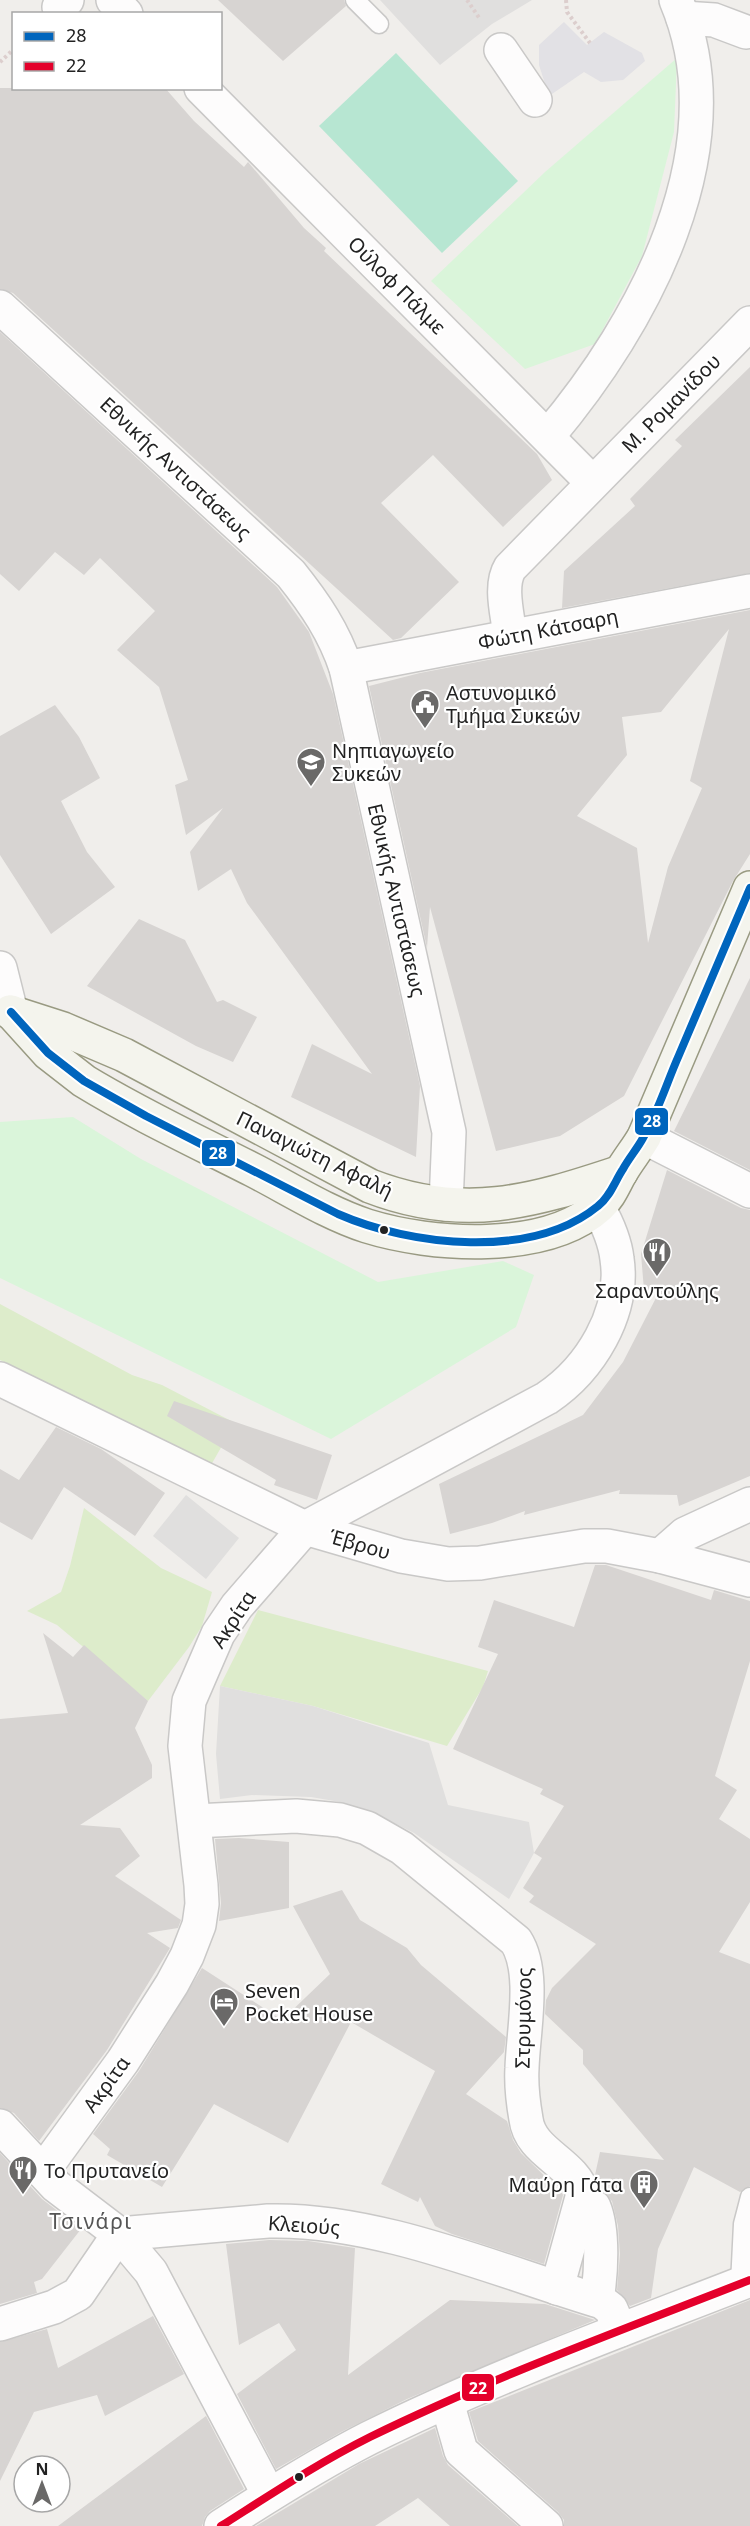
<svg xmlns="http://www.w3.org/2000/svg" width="750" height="2526" viewBox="0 0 750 2526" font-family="'Noto Sans',sans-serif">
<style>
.grass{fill:#ddeccb}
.park{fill:#daf5da}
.pitch{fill:#b7e6d2}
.parking{fill:#e0dfde}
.plaza{fill:#e2e1e5}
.building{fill:#d7d4d2;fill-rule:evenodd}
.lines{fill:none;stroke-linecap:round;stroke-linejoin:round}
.lane-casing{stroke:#c9c8c7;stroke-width:21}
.street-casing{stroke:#c9c8c7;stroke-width:36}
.secondary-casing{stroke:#999a82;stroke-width:36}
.path{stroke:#dccecd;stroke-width:4;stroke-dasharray:3 3;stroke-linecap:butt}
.lane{stroke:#fdfcfc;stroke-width:18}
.street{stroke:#fdfcfc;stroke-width:33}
.secondary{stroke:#f4f4ed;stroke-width:33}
.bus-1-casing{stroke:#fff;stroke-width:12}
.bus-2-casing{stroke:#fff;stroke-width:12}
.bus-1{stroke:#0065bd;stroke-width:8}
.bus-2{stroke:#e4002b;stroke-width:8}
.bus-dot{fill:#222;stroke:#fff;stroke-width:2}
.labels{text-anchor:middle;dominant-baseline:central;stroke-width:4.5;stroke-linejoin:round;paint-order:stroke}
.street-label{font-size:20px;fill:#222;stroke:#fff}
.poi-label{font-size:20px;fill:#222;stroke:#fff;text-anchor:start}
.neighbourhood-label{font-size:21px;letter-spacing:1.5px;fill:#555;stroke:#fff}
.line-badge{stroke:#fff;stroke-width:2}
.badge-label{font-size:16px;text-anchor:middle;font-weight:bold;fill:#fff}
</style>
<rect width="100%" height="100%" fill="#f0eeeb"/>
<g class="grass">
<polygon points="0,1304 132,1375 162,1385 235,1423 211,1465 0,1360"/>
<polygon points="84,1508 161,1568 212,1592 202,1626 189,1647 148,1701 57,1625 27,1611 61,1592 70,1566"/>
<polygon points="258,1610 488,1671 483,1687 447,1746 313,1706 220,1686"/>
</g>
<g class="park">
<polygon points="677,58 674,132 642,256 595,344 525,369 431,281 545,172"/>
<polygon points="73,1117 141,1159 378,1282 503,1261 534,1275 516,1327 331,1439 0,1278 0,1122"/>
</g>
<polygon class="pitch" points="396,53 518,181 442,253 319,126"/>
<g class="parking">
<polygon points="380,0 532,0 492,24 440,65"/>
<polygon points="186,1495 239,1538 206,1579 153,1536"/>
<polygon points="220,1686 313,1706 429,1743 448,1805 529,1822 534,1853 509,1899 414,1833 378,1815 340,1802 311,1797 252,1795 220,1799 216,1754"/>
</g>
<polygon class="plaza" points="564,22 587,45 604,32 642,53 645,61 623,80 601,82 584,72 549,96 539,65 539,45"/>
<g class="building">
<polygon points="218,0 344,0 346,6 283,61"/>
<polygon points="0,88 165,88 194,121 244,167 248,162 304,228 326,248 324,251 537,454 552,480 503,527 433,455 381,503 459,582 401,638 393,640 13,293 0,289"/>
<polygon points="0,332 277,587 309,632 333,694 420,1086 416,1157 291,1097 312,1044 372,1074 247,903 231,869 198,891 190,852 223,808 186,835 175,785 188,780 159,687 117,650 155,611 100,558 84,575 55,552 19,591 0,574"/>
<polygon points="750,367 750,573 562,608 564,571 635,506 630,499 682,446 675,440"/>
<path d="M750,610V854L733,881L624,1096L560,1136L496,1151L430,907L427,948L369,686L420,673ZM729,629L690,781L702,788L668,867L648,943L637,848L577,816L627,755L622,717L661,712Z"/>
<polygon points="55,705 79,737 100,778 61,801 87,852 115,887 51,934 0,855 0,736"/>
<polygon points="139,919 185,940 217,1002 223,1000 257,1017 233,1062 196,1046 87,986"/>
<polygon points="750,978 750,1170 674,1131"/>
<polygon points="667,1170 741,1208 750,1210 750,1476 679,1506 677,1495 619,1494 620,1490 524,1515 525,1511 492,1523 450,1534 439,1484 583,1415 623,1362 658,1294 644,1290 641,1254"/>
<polygon points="174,1401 332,1455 317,1500 274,1485 276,1480 167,1416"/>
<polygon points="56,1427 101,1449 165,1493 135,1536 64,1487 32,1540 0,1522 0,1469 19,1480"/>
<polygon points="595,1565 606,1565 711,1600 714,1590 750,1601 750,1661 715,1776 737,1790 719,1819 750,1839 750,1902 719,1952 750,1964 750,2186 740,2192 694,2167 658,2249 651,2298 630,2306 617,2290 620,2254 618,2226 612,2201 600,2189 595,2175 600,2152 664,2160 583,2064 583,2050 545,2014 546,2000 552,1988 596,1944 529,1902 534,1896 523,1888 542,1858 534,1853 564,1806 540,1794 543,1789 453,1749 498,1654 478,1647 494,1600 574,1627"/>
<polygon points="43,1633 73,1657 84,1645 148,1701 135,1728 152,1765 152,1778 80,1825 120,1828 140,1856 115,1876 181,1920 178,1928 147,1933 170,1948 107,2050 39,2141 14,2113 0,2108 0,1719 68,1713"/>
<polygon points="239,1838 289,1842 289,1908 219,1921 221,1903 215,1839"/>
<polygon points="342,1890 360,1920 407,1948 421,1965 506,2037 504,2052 466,2094 507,2121 513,2140 521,2153 562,2193 563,2195 544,2264 452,2234 435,2226 420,2197 418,2202 381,2184 435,2071 351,2022 288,2143 214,2104 162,2187 107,2155 110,2149 93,2134 139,2071 202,1968 282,2020 330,1974 293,1906"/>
<polygon points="0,2153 42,2199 81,2229 42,2279 34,2282 37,2293 0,2304"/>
<polygon points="269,2240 308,2241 355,2248 348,2375 450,2300 545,2304 595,2320 407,2399 341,2432 276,2469 237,2394 296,2350 279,2323 239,2345 226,2244"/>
<polygon points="750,2300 750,2526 564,2526 564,2520 558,2512 478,2441 469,2412"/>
<polygon points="153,2316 184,2374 105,2416 97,2395 34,2412 0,2481 0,2342 47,2329 58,2368"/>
<polygon points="206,2416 244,2489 210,2511 205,2517 202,2526 58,2526"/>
<polygon points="435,2428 443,2456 448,2465 518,2526 450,2526 418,2498 375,2526 256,2526 359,2464"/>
</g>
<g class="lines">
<g class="lane-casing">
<g id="lane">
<polyline points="355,0 379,24"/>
<polyline points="740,2284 743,2224 750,2197"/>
</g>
</g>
<g class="street-casing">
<g id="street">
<polyline points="113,0 126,14"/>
<polyline points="59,7 67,0"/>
<polyline points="683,18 714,20 746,32"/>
<polyline points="501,50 535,100"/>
<polyline points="201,88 592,482"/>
<path d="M0,307L291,574C315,604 334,632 346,668L449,1132L446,1204"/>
<path d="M548,436C643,324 739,149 676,0"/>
<path d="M510,636C508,616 499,586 510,568L750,323"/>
<polyline points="346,668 750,591"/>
<polyline points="0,968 11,1012"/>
<polyline points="644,1137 750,1191"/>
<polyline points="0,1379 305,1528 401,1556 448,1564 480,1563 584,1546 607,1546 660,1556 750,1580"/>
<polyline points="660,1556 685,1534 750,1504"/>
<path d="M195,1821L296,1816L340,1820L367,1828L402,1848L516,1941C536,1972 523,2032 522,2068C521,2085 523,2102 526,2119C530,2153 574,2162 583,2194L557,2288"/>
<polyline points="0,2126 56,2186 119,2234 151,2272 269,2495"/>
<path d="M43,2171L123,2061L172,1984L187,1956L199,1925L202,1904L201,1885L185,1746L189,1701L218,1634L237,1606L305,1528L547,1398C590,1369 625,1313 617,1259C615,1241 607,1223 598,1207"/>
<path d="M582,2200L594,2207C604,2231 601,2275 597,2300"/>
<path d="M119,2234L268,2221C377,2218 498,2271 602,2302L611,2309L620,2330"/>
<polyline points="0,2324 54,2307 78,2294 119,2234"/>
<polyline points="447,2402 461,2451 546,2526"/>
<path d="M221,2526C269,2495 318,2464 369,2438C492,2377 622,2330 750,2280"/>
</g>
</g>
<g class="secondary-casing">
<g id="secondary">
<path d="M10,1012L63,1029L124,1055L370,1186C463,1222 531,1202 621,1172"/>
<path d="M11,1012L48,1053L84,1081C138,1114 196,1141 253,1170C290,1189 327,1213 367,1226C431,1246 546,1254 599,1206C610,1196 614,1184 621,1172C628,1160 637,1149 644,1137L750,888"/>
</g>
</g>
<g class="path">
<polyline points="467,0 480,19"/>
<polyline points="566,0 567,12 590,43"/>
<polyline points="0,62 14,49"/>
</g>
<use href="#lane" class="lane"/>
<use href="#street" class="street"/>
<use href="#secondary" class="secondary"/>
<g class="bus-1-casing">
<path id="bus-1" d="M11,1012L48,1053L84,1081L146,1116L338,1214C411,1246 532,1260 598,1206C610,1197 615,1181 623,1169C629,1158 637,1149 643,1138C658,1112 667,1082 679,1055C703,999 726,944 750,888"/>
</g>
<g class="bus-2-casing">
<path id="bus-2" d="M221,2526C270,2495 318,2463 370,2437C493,2377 622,2330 750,2280"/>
</g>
<use href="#bus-1" class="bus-1"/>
<use href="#bus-2" class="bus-2"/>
</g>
<defs>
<g id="civic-pin" transform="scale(1.5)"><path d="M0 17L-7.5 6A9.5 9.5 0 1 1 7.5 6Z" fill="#6a6968" stroke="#fff"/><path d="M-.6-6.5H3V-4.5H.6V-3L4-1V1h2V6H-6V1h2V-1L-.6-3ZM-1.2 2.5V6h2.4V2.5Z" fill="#fff"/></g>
<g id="school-pin" transform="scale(1.5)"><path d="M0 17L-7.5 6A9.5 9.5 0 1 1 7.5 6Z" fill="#6a6968" stroke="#fff"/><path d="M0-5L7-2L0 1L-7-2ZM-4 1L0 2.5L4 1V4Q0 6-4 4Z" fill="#fff"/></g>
<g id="restaurant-pin" transform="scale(1.5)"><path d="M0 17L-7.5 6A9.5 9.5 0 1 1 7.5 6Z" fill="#6a6968" stroke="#fff"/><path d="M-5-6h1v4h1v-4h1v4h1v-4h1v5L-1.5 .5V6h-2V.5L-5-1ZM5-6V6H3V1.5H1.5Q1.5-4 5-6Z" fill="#fff"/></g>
<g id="hotel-pin" transform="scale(1.5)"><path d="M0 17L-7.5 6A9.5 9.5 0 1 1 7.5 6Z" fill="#6a6968" stroke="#fff"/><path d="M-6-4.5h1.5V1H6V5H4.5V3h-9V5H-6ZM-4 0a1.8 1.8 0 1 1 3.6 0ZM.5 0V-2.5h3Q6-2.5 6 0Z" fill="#fff"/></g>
<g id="building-pin" transform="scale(1.5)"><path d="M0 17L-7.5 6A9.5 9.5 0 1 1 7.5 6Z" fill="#6a6968" stroke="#fff"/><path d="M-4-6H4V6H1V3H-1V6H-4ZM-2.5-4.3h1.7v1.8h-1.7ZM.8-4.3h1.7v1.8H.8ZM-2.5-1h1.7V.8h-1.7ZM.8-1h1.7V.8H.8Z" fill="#fff"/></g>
</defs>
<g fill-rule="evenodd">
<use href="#civic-pin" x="425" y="704"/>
<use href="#school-pin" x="311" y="762"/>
<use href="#restaurant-pin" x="657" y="1252"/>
<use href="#hotel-pin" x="224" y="2002"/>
<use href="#restaurant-pin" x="23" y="2170"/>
<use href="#building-pin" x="644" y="2184"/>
</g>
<g class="bus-dot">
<circle cx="384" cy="1230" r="5"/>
<circle cx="299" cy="2477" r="5"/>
</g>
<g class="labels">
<g class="street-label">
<text transform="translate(397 285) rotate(45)">Ούλοφ Πάλμε</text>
<text transform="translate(671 403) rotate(-45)">Μ. Ρομανίδου</text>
<text transform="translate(176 468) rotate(43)">Εθνικής Αντιστάσεως</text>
<text transform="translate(548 629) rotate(-11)">Φώτη Κάτσαρη</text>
<text transform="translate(397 900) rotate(77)">Εθνικής Αντιστάσεως</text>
<text transform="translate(315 1154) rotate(26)">Παναγιώτη Αφαλή</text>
<text transform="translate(360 1544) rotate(16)">Έβρου</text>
<text transform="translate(233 1619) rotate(-57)">Ακρίτα</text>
<text transform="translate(523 2018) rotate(-89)">Στρυμόνος</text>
<text transform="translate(106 2084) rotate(-54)">Ακρίτα</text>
<text transform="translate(304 2225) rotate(4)">Κλειούς</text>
</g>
<g class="poi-label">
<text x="446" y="692">Αστυνομικό<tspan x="446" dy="23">Τμήμα Συκεών</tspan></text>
<text x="332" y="750">Νηπιαγωγείο<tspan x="332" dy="23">Συκεών</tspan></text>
<text x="657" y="1290" text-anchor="middle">Σαραντούλης</text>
<text x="245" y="1990">Seven<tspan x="245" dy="23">Pocket House</tspan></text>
<text x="44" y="2170">Το Πρυτανείο</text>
<text x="623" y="2184" text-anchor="end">Μαύρη Γάτα</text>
</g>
<g class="neighbourhood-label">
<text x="91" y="2221">Τσινάρι</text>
</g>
</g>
<g class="line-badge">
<rect x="634" y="1107" width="35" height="29" rx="6" fill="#0065bd"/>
<rect x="201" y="1139" width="35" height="28" rx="6" fill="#0065bd"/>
<rect x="461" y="2373" width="34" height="29" rx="6" fill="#e4002b"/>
</g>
<g class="badge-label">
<text x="652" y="1127">28</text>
<text x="218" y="1159">28</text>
<text x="478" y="2394">22</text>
</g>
<rect x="12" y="12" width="210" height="78" fill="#ffffff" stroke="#a7a7a7" stroke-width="1.5"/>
<rect x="24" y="32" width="30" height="9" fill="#0065bd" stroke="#a7a7a7" stroke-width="1.5"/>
<text x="66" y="42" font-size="18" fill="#222222">28</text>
<rect x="24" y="62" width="30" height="9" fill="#e4002b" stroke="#a7a7a7" stroke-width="1.5"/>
<text x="66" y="72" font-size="18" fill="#222222">22</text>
<g transform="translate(42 2484)"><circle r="28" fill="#ffffff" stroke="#a7a7a7" stroke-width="1.5"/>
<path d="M0-4.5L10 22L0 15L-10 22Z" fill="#6a6968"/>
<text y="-9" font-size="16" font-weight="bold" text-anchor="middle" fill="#222222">N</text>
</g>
</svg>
